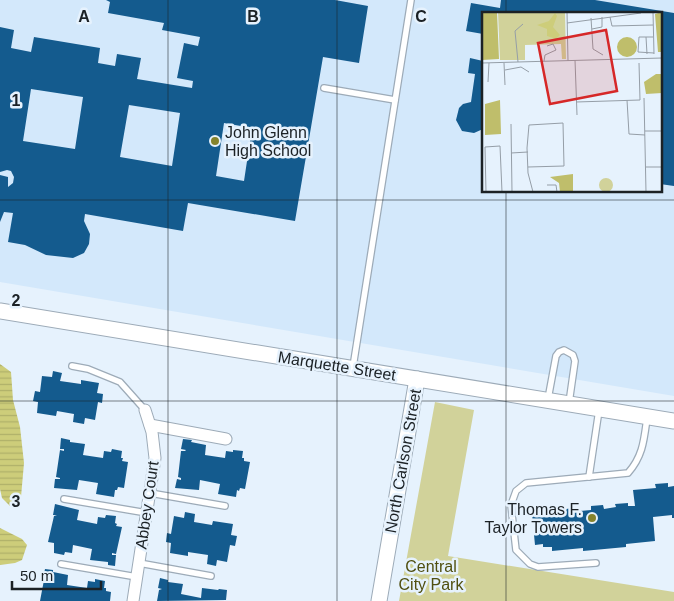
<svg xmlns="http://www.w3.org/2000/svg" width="674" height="601" viewBox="0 0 674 601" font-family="Arial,sans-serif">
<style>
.built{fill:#d3e8fb;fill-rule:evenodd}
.green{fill:#d1d29a}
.water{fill:url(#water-rules)}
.building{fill:#145b8e;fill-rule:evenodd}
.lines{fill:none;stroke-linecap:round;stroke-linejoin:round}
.service-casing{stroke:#9dabb8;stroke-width:8}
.minor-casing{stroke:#9dabb8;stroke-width:13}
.tertiary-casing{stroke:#9dabb8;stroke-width:17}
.service{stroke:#fff;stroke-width:5.5}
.minor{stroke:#fff;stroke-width:11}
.tertiary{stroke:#fff;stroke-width:15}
.grid{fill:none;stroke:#1b2125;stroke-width:1;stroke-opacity:0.55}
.poi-dot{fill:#84832c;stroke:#e6f2fd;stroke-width:2}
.labels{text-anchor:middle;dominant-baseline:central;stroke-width:5;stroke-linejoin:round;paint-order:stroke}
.poi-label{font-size:16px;fill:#1b2125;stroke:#e6f2fd;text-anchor:start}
.street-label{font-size:16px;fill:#1b2125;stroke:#e6f2fd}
.park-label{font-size:16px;fill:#504f10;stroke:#e6f2fd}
.inset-road{fill:none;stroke:#959ea7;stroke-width:1}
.view{fill:#d62828;fill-opacity:0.15;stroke:#d62828;stroke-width:2.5}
.inset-edge{fill:none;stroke:#1b2125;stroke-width:2.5}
.grid-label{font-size:16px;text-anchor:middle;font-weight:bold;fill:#1b2125;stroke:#e6f2fd;stroke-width:5;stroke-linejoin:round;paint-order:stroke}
</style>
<defs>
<pattern id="water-rules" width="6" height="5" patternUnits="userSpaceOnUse" patternTransform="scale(1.25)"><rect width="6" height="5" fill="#cdcd7a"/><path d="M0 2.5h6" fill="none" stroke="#afb069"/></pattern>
</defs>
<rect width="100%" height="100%" fill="#e6f2fd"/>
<path class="built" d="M0,0H674V396L0,282ZM483,14H660V191H483Z"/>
<polygon class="green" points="435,402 474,410 448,556 674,592 674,601 399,601"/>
<g class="water">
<polygon points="0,364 11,372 13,400 20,427 24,463 21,497 10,506 2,498 0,489"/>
<polygon points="0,528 22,539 27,545 22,560 15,563 0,565"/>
</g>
<g class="building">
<path d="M106,0H335L368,6L359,63L323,57L295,221L188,203L183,231L85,214L84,221L90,234L89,244L84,253L73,258L46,255L25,245L8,242L13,213L4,212L0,222V175L8,177V187L13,183L14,177L11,171L7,170L0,172V27L14,30L11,48L31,52L34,37L100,48L98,63L115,66L117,54L141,58L137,79L192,88L193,81L177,78L184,43L198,46L200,37L162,30L164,23L108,13L110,2ZM31,89L83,97L75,149L23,141ZM129,105L180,113L172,166L120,157ZM224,123L252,128L244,181L216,176Z"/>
<polygon points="501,0 595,0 674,13 674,186 660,184 660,14 483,14 483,34 466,31 471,3 500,8"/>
<polygon points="470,58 483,61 483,129 474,133 462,131 456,120 459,108 463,104 471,102 475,74 468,73"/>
<polygon points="53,371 62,373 60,381 81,384 81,380 99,383 97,393 103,394 102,403 98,402 95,420 85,418 84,424 73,422 74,414 57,411 56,416 37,413 38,402 33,401 35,391 40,392 42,376 52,377"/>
<polygon points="61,438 70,440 70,442 85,444 83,455 103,458 104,451 111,452 112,449 122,451 121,458 123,458 122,461 128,462 124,488 118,487 117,490 115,490 114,497 96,494 98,483 79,480 77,490 54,488 55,479 60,479 60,478 56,477 60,450 64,451 64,449 60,449"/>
<polygon points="183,439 192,440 191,442 206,445 205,455 225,458 226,451 233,452 233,450 243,451 242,458 244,458 244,461 250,462 245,489 240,488 239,491 237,490 236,497 218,494 220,484 200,480 199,490 175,488 177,479 181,480 181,478 178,477 181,451 185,451 186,450 181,449"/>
<polygon points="668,483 668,487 674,486 674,518 672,518 672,515 653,517 655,541 626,544 626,547 583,551 583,548 552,551 552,547 543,547 543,544 535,545 532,514 539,513 538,510 554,508 555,514 566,512 566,509 579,507 580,511 591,510 591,506 603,505 604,509 616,507 615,504 628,503 628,506 635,506 633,490 656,488 655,484"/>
<polygon points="55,504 79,510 77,520 97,524 98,517 105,518 106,515 116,516 115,523 117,524 116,526 122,527 116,554 112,553 112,555 116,555 115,566 108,565 108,562 90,560 92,549 73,545 72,553 65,552 64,555 54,553 54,543 48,542 54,516 57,515 53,515"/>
<polygon points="185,512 195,514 194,522 212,525 213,521 233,524 231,535 237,536 235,546 230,545 227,562 217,560 216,566 207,564 208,555 188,552 188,556 170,553 171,543 166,542 167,533 171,534 174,516 184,518"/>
<polygon points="45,569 53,570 53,572 68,575 67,585 87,588 88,581 95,582 95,579 105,581 104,588 106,588 106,591 111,592 110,601 40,601 44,580 47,580 43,579"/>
<polygon points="160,578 168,580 168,582 183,584 181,594 201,598 202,588 218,590 219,589 227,590 226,600 157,601 159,590 162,589 158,588"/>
</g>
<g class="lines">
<g class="service-casing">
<g id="service">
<polyline points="324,88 395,100"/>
<polyline points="72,366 88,369 120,382 145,410"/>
<polyline points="353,367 411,0"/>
<polyline points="548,399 556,356 559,352 564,350 573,355 575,361 569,403"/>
<polyline points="589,477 599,410"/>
<polyline points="150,493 225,506"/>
<polyline points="64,499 147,513"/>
<polyline points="139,563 211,576"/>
<path d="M596,563L538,567L530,564L516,550L511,505L516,491L526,483L628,473C643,456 644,440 647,418"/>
<polyline points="61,564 137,577"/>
</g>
</g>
<g class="minor-casing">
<g id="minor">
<polyline points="150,425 226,439"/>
<polyline points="133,601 155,458 152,432 145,410"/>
</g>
</g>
<g class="tertiary-casing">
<g id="tertiary">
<polyline points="0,311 674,421"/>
<polyline points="379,601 417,379"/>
</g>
</g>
<use href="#service" class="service"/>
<use href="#minor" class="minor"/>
<use href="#tertiary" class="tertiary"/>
</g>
<path class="grid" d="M168,0V601M337,0V601M506,0V14M506,191V601M0,200H674M0,401H674"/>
<g class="poi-dot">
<circle cx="215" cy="141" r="5"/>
<circle cx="592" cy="518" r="5"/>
</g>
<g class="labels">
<g class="poi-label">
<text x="225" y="132">John Glenn<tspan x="225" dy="18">High School</tspan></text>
<text x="582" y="509" text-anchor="end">Thomas F.<tspan x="582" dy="18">Taylor Towers</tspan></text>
</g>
<g class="street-label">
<text transform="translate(337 366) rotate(9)">Marquette Street</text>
<text transform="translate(403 461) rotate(-80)">North Carlson Street</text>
<text transform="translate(147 505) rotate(-82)">Abbey Court</text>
</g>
<g class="park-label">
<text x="431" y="566">Central<tspan x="431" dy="18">City Park</tspan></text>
</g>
</g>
<g transform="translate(482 12)">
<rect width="180" height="180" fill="#e6f2fd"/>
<path d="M0,0H15L17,47L0,48ZM180,0V40H176L173,2ZM135 35a10 10 0 1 1 20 0a10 10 0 1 1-20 0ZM174,62H180V81L164,82L162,70ZM18,88L19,122L3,123V92ZM91,162V180H78L77,171L68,165Z" fill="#bfbe6b"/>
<path d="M16,0H83L84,47H80L79,32L43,33V48H18ZM117 173a7 7 0 1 1 14 0a7 7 0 1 1-14 0Z" fill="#d1d29a"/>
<path d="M73,1L75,4L71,15L78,23L74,27L65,24V17L55,13L67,9Z" fill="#cdcd7a"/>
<path class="inset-road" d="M85,0L86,49M171,0L172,42M128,5L130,14L171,13M109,6L111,37L121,43M85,11L159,1M110,17L120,15V5M164,25L165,42M171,25H157L156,40L172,41M93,48L95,103M62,49L63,43L74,38L71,32L65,34M36,50L33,19L41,12M0,51L180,46M22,51L23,73M23,58L39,55L47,60M6,70L7,51M162,86L164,180M145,88L147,122L163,123M94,90L158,88L157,51M29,112L30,180M163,119H180M29,141L46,140M46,155L82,154L81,111L47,113L45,136L46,161L51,180M164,155H180M65,173H74L75,180M4,180L3,135L18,134L20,180"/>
<path class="view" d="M124,18L135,79L68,92L56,31Z"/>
<rect width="180" height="180" class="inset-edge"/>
</g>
<g class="grid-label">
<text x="84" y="22">A</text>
<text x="253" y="22">B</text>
<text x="421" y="22">C</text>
<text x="16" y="106">1</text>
<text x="16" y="306">2</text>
<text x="16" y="507">3</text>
</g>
<path d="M12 581v8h89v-8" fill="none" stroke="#1b2125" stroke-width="2.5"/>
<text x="20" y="581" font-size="15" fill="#1b2125" stroke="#e6f2fd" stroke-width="4" paint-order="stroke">50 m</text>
</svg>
